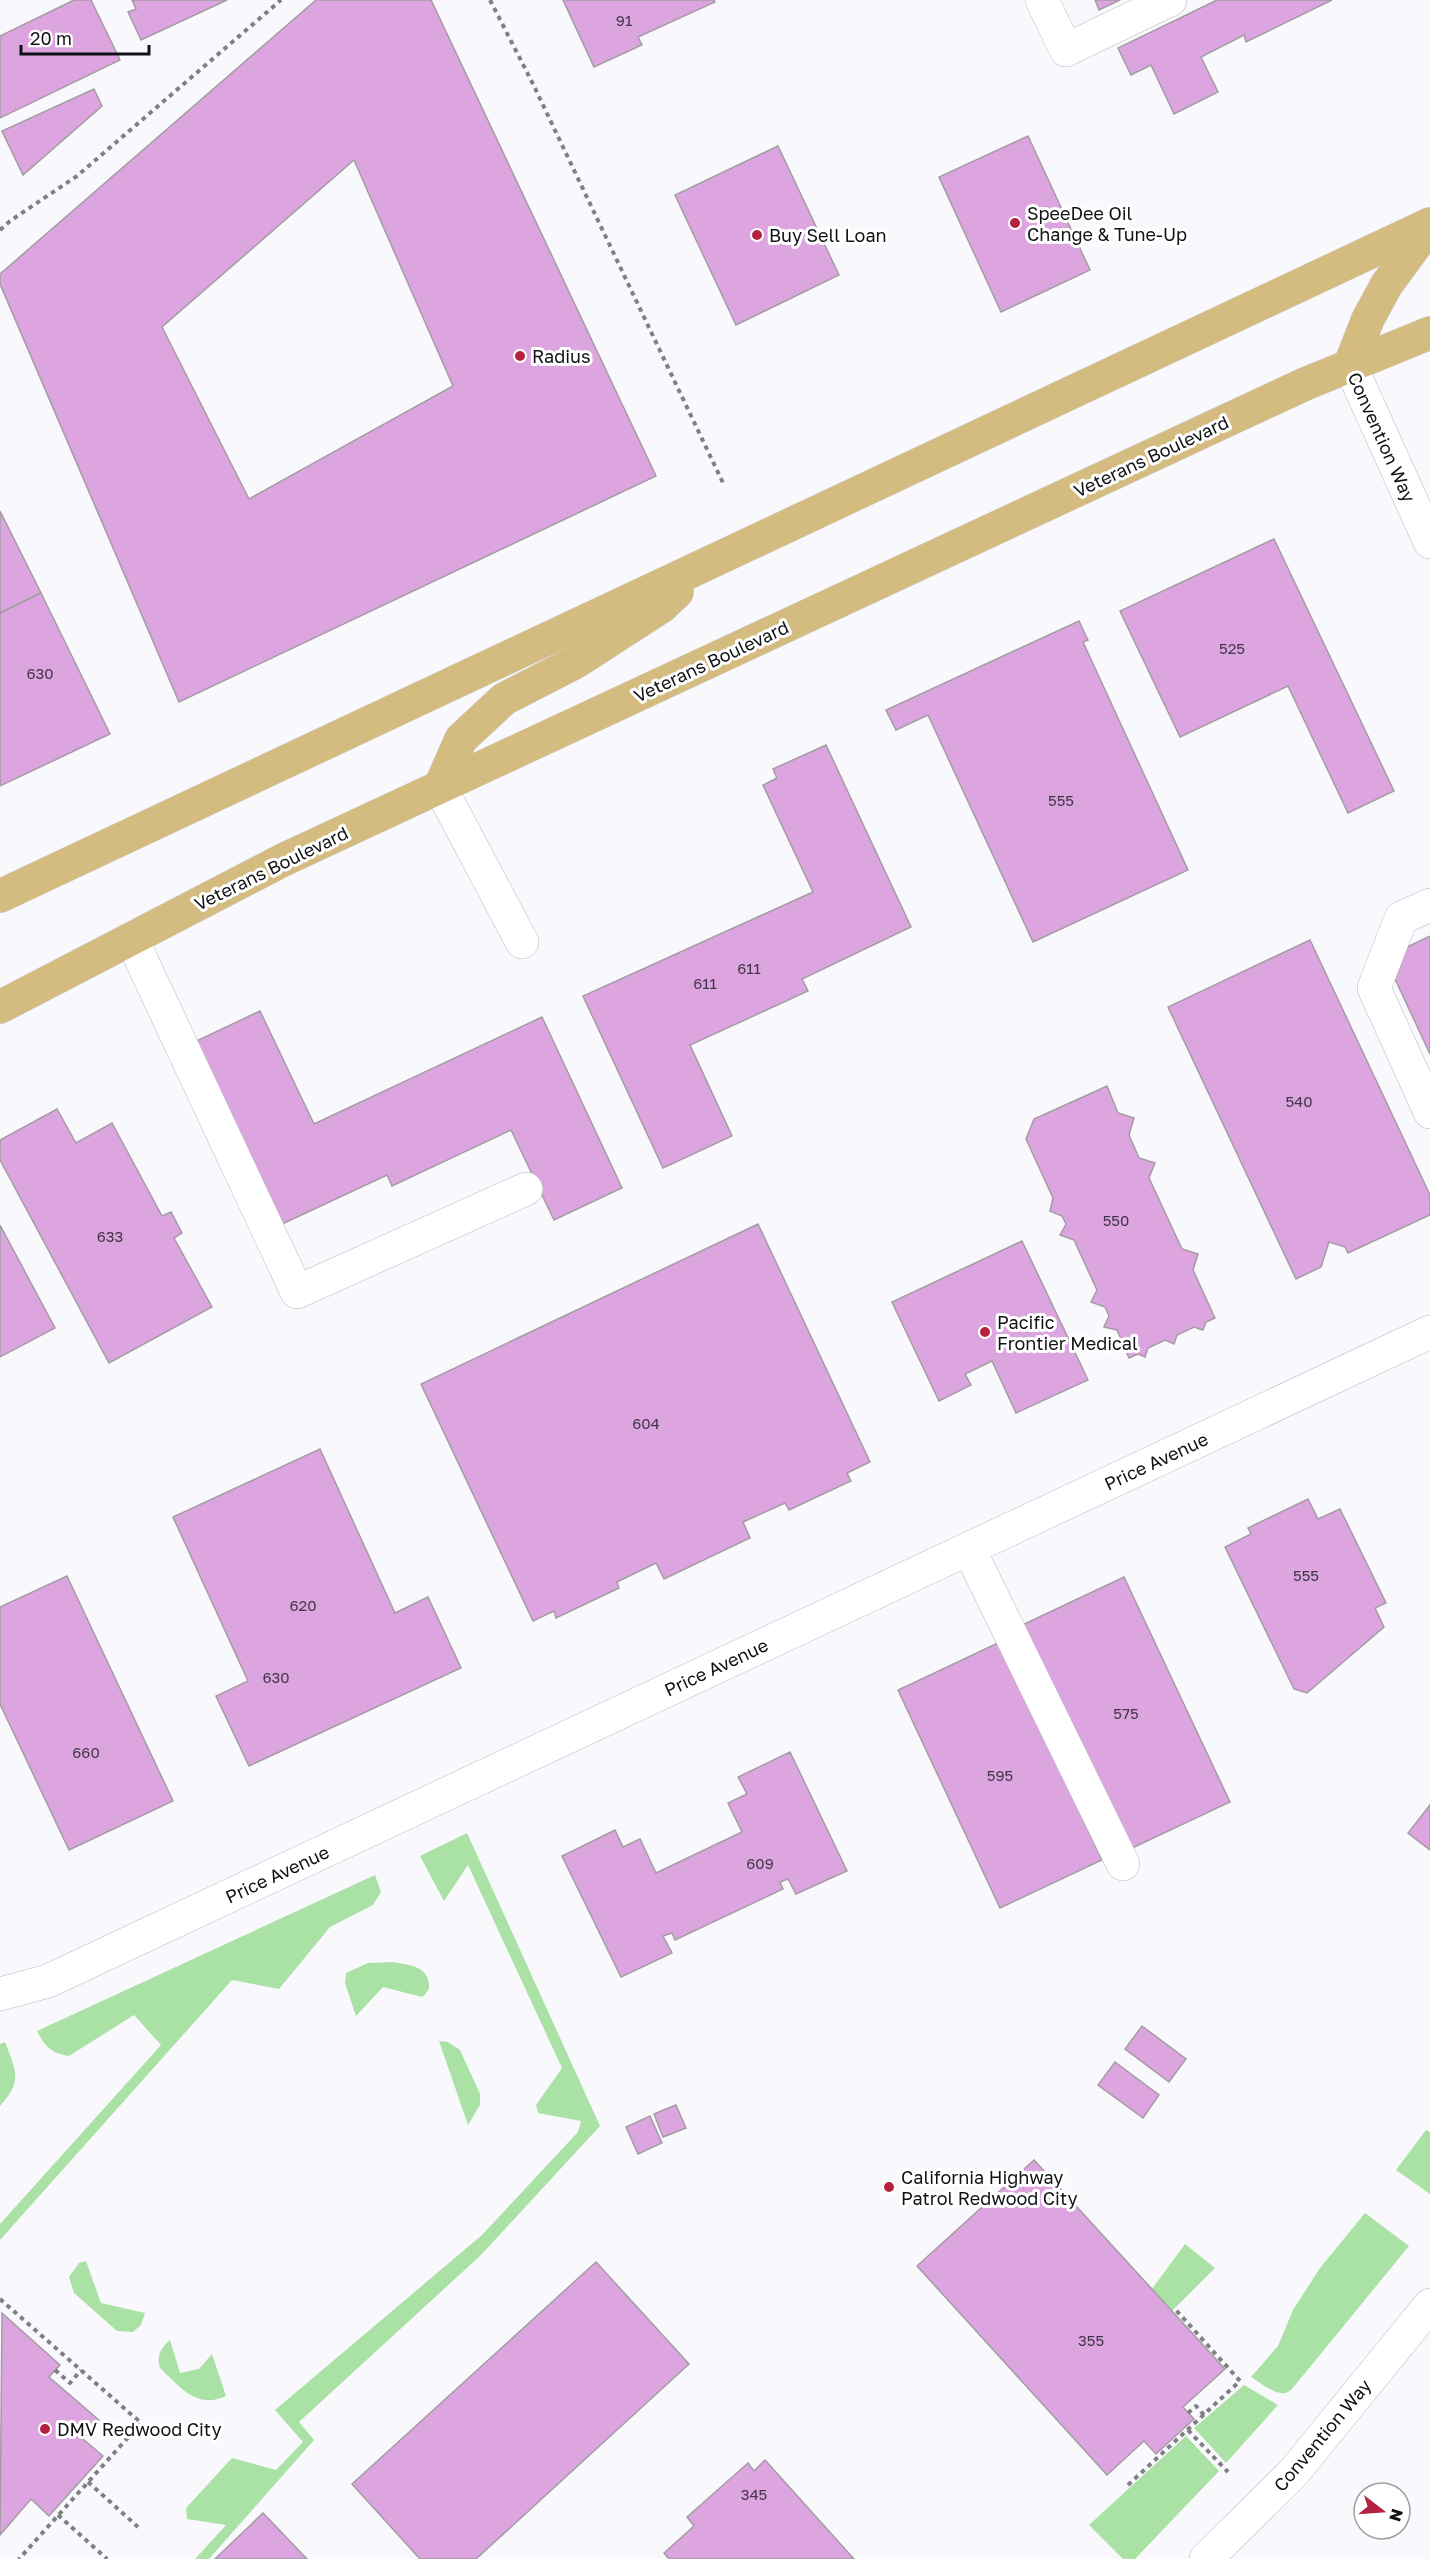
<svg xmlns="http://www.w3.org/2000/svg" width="1430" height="2559" viewBox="0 0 1430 2559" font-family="'Golos Text',sans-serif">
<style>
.green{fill:#aae1a5}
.building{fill:#dca5e0;stroke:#a39ca3;stroke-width:1.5;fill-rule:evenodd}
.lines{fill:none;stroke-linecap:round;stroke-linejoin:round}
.minor-casing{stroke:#b8bac3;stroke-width:34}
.major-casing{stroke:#d4d4d5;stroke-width:34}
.path{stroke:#7f8083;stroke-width:4;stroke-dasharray:4.5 4.5;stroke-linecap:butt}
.minor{stroke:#fff;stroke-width:33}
.major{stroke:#d4bb7f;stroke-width:33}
.poi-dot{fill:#b42240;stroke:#fff;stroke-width:2}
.labels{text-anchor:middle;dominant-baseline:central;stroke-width:6;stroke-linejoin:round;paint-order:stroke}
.number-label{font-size:15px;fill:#443748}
.poi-label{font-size:18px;fill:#111215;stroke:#fff;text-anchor:start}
.street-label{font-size:18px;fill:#111215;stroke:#fff}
</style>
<rect width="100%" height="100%" fill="#f9f9fd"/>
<g class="green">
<polygon points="467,1833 600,2126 481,2255 299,2422 314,2440 209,2559 195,2559 226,2525 187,2519 186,2508 232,2458 276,2470 303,2442 275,2410 482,2235 578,2132 581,2121 538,2113 536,2105 562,2068 468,1865 444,1901 420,1856"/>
<path d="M375,1875L381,1892L373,1905L330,1927L279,1989L232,1980L0,2240V2224L161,2045L134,2015L69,2056C51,2053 45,2047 37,2031Z"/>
<path d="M393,1962C407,1965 424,1965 428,1980C431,1988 428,1992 422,1997L383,1987L356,2016L345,1983L346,1973L368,1963Z"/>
<polygon points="439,2041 448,2042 460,2050 480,2094 480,2105 468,2125"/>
<path d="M5,2042C16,2071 23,2081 0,2106V2044Z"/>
<polygon points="1426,2130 1430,2132 1430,2194 1396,2170"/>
<path d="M1365,2213L1409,2246L1292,2389C1280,2401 1263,2384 1251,2377L1278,2346L1293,2310L1320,2268Z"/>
<polygon points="1185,2244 1215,2268 1172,2311 1152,2289"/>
<polygon points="86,2261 101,2303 145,2313 141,2325 133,2332 117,2331 74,2293 69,2277 79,2263"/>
<path d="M170,2340L180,2373L199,2369L212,2354L226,2396C197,2410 180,2387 160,2368C156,2356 161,2348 170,2340Z"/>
<polygon points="1244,2385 1278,2405 1226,2463 1194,2428"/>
<polygon points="1186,2436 1219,2471 1135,2559 1123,2559 1089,2525"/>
</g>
<g class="building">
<polygon points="74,0 91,0 120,60 0,118 0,36"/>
<polygon points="132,0 227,0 141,40 128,12 136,9"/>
<path d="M316,0H431L656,476L179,702L0,284V274ZM354,160L453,386L249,499L162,327Z"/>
<polygon points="563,0 714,0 715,2 638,37 642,45 594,67"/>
<polygon points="1095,0 1120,0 1099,10"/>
<polygon points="1217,0 1332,0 1246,42 1244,35 1201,57 1218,92 1174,114 1151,65 1131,75 1118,48"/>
<polygon points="94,89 102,106 23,175 2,131"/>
<polygon points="1028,136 1090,270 1001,312 939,177"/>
<polygon points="778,146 839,275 736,325 675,195"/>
<polygon points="0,511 41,593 0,613"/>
<polygon points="1274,539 1394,791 1348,813 1288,686 1180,737 1120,611"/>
<polygon points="41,593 110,734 0,786 0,613"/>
<polygon points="1079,621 1088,640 1083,642 1188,870 1033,942 928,715 896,730 886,710"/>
<polygon points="826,745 911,927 802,979 808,991 690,1045 732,1136 663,1168 583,996 813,892 763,785 777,778 773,769"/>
<polygon points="1430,936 1430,1054 1395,979 1407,947"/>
<polygon points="1310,940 1430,1195 1430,1215 1348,1253 1345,1247 1329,1242 1321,1267 1296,1279 1168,1007"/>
<polygon points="260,1011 314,1124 542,1017 622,1188 554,1220 511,1130 392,1186 387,1175 278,1226 192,1043"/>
<polygon points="1107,1086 1118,1113 1134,1118 1129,1135 1139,1158 1155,1163 1149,1178 1182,1249 1198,1254 1193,1270 1215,1318 1206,1322 1203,1330 1194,1327 1177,1335 1174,1344 1165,1340 1148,1348 1145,1357 1138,1354 1129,1358 1117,1330 1104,1327 1109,1316 1105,1307 1091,1302 1097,1290 1074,1240 1060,1235 1066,1224 1062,1216 1050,1211 1053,1198 1026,1139 1034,1119"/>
<polygon points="57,1109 76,1143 112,1123 162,1216 171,1212 182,1233 174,1238 212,1307 109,1363 0,1160 0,1140"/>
<polygon points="758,1224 870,1462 847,1473 851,1481 789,1510 785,1503 743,1522 750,1538 664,1579 656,1563 617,1582 619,1588 556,1618 554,1611 533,1621 421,1384"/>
<polygon points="0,1225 55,1328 0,1357"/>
<polygon points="1022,1241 1088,1380 1016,1413 992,1361 965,1374 971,1385 939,1401 892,1302"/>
<polygon points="320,1449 395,1613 428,1597 461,1668 249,1766 216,1696 248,1681 173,1517"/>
<polygon points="1308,1499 1318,1519 1340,1509 1386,1603 1375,1608 1384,1627 1307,1693 1294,1689 1225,1547 1251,1534 1248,1528"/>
<polygon points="67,1576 173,1801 69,1850 0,1704 0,1607"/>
<polygon points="1124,1577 1230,1802 1128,1850 1022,1625"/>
<polygon points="1000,1642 1102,1860 1000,1908 898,1690"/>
<polygon points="790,1752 847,1871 796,1894 788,1879 780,1882 783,1889 675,1940 672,1933 663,1936 672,1953 621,1977 562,1856 615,1830 623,1847 640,1839 656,1873 742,1832 728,1803 747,1794 738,1777"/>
<polygon points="1430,1805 1430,1850 1408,1833"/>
<polygon points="1142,2026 1186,2059 1169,2082 1125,2049"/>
<polygon points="1115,2062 1159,2095 1143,2118 1098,2085"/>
<polygon points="676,2105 686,2128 663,2137 654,2114"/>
<polygon points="650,2116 662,2143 638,2154 626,2127"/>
<polygon points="1034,2160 1225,2369 1183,2407 1194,2419 1156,2454 1144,2441 1107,2475 917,2266"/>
<polygon points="596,2262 689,2364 476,2559 420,2559 352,2484"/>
<polygon points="2,2313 60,2365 49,2377 99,2420 83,2439 103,2456 49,2516 31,2499 0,2535"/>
<polygon points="765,2460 854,2559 669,2559 664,2553 694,2526 687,2517 748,2463 754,2471"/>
<polygon points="263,2513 307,2559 215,2559"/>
</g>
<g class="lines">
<g class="minor-casing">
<g id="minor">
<polyline points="1042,0 1066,50 1170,0"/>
<polyline points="1350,365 1430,542"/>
<polyline points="440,787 522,942"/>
<polyline points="1430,905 1401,918 1374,988 1430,1112"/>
<polyline points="132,940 297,1292 526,1189"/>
<polyline points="969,1549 1123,1864"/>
<polyline points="0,1994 48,1981 1430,1332"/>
<polyline points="1206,2559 1294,2472 1430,2305"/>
</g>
</g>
<g class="major-casing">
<g id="major">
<polyline points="1350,365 1368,319 1387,284 1429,227"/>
<polyline points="440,787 461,739 504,699 576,662 661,607 677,592"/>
<polyline points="0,896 1430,224"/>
<polyline points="0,1007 283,860 1305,384 1430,333"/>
</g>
</g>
<g class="path">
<polyline points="490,0 532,82 724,485"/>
<polyline points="0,230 10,221 77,176 281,0"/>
<polyline points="0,2299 141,2423 19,2559"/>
<polyline points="55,2370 70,2383 81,2370"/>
<polyline points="1188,2413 1196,2406 1204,2415"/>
<polyline points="1188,2430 1228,2472"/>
<polyline points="88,2482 138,2527"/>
<polyline points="1128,2485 1240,2381 1175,2309"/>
<polyline points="58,2515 107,2559"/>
</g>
<use href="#minor" class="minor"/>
<use href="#major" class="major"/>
</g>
<g class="poi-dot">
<circle cx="1015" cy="223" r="6"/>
<circle cx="757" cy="235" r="6"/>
<circle cx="520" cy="356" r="6"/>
<circle cx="985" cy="1332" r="6"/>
<circle cx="889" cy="2187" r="6"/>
<circle cx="45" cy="2429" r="6"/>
</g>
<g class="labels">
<g class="number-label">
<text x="624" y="20">91</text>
<text x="1232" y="648">525</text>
<text x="40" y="673">630</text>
<text x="1061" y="800">555</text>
<text x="749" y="968">611</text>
<text x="705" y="983">611</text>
<text x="1299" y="1101">540</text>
<text x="1116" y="1220">550</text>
<text x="110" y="1236">633</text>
<text x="646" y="1423">604</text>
<text x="1306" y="1575">555</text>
<text x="303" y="1605">620</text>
<text x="276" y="1677">630</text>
<text x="1126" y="1713">575</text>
<text x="86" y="1752">660</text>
<text x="1000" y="1775">595</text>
<text x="760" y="1863">609</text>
<text x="1091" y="2340">355</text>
<text x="754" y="2494">345</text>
</g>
<g class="poi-label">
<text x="1027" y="213">SpeeDee Oil<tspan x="1027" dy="21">Change &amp; Tune-Up</tspan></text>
<text x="769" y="235">Buy Sell Loan</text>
<text x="532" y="356">Radius</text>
<text x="997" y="1322">Pacific<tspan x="997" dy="21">Frontier Medical</tspan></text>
<text x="901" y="2177">California Highway<tspan x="901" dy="21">Patrol Redwood City</tspan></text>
<text x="57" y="2429">DMV Redwood City</text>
</g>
<g class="street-label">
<text transform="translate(1382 437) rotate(66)">Convention Way</text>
<text transform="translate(1151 456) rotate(-25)">Veterans Boulevard</text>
<text transform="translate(711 661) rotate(-25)">Veterans Boulevard</text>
<text transform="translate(271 868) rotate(-26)">Veterans Boulevard</text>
<text transform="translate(1156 1461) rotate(-25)">Price Avenue</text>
<text transform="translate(716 1667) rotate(-25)">Price Avenue</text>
<text transform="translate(277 1874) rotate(-25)">Price Avenue</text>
<text transform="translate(1322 2435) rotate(-50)">Convention Way</text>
</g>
</g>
<g transform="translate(1382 2511) rotate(107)"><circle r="28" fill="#ffffff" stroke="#a0a0a1" stroke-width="1.5"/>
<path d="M0-4.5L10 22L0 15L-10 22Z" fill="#b42240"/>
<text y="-9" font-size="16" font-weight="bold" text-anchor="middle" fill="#111215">N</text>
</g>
<path d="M21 45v9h128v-9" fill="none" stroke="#111215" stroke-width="3"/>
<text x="30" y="45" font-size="18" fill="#111215" stroke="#ffffff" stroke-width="4.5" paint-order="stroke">20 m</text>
</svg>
